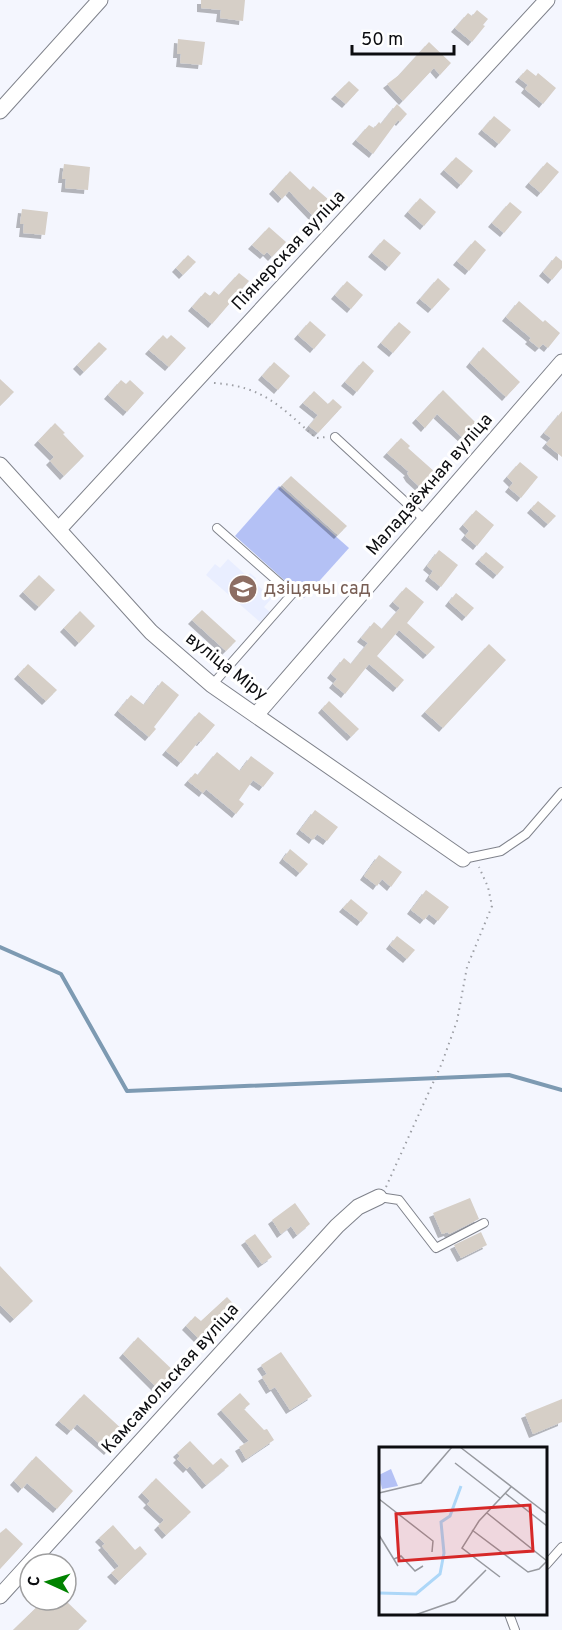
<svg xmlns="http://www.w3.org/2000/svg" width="562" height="1630" viewBox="0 0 562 1630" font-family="Overpass,sans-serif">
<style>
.built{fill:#e9eeff}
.green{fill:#b4c1f5}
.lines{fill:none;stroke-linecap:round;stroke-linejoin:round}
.stream{stroke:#7d9ab2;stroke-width:4}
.building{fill:#d6cfc7;filter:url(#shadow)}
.lane-casing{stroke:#7f828b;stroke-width:10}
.street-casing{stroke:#7f828b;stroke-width:17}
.path{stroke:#9d9fa5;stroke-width:2;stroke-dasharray:1.5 4.5;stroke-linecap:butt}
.lane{stroke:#fff;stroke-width:8}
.street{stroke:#fff;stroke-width:15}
.labels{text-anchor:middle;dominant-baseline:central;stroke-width:6;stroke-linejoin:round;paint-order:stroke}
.street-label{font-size:18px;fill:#0c0d10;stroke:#fff}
.education-label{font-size:18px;fill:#785e54;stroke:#fff;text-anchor:start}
.inset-river{fill:none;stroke:#add7f8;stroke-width:3}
.inset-road{fill:none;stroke:#97999f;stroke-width:1.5}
.view{fill:#d62828;fill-opacity:0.15;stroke:#d62828;stroke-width:3}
.inset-edge{fill:none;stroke:#0c0d10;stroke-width:3}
</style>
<defs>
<filter id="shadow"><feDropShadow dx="-4" dy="4" stdDeviation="0" flood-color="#0004"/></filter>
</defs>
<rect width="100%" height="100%" fill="#f4f6fe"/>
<polygon class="built" points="228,559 247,576 250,573 256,578 254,582 272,598 264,607 270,612 260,622 206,575 215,564 220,568"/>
<polygon class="green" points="279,486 349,548 304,598 235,536"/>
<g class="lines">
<polyline class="stream" points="0,947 61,974 127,1091 509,1075 562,1090"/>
</g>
<g class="building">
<polygon points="201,0 245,0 243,21 220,18 221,10 201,8"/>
<polygon points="477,10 488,19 483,25 485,26 472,42 455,28 468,13 472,16"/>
<polygon points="178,39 205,42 202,65 180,63 181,54 177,54"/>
<polygon points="429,42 451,63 440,75 434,68 403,101 387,84 399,75"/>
<polygon points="527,69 536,76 538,73 556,88 543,104 525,89 528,85 519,78"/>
<polygon points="349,81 359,90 346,104 335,95"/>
<polygon points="397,104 407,114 400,122 398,120 373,154 356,140 369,125 374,128 379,122 381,124"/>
<polygon points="494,116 511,130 499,144 482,130"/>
<polygon points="456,157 473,171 461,185 444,170"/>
<polygon points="547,162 559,172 541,193 529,183"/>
<polygon points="64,164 90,167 88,190 65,188 66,179 62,179"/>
<polygon points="290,171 310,190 313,186 329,200 314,217 289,191 282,199 273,190"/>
<polygon points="420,198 436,212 424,226 408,212"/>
<polygon points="510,202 522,212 504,233 492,223"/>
<polygon points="22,209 48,212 45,235 23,233 24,224 20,224"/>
<polygon points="269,227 286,242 272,257 267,252 264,255 252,245"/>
<polygon points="384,239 401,253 389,267 372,253"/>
<polygon points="475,240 486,250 469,271 457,261"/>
<polygon points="188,255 196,262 183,275 176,268"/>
<polygon points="556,256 562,261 562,268 552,280 543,272"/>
<polygon points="239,273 249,281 212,324 192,307 205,292 210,296 214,291 219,295"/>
<polygon points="438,278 450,289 432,309 420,299"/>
<polygon points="347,281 363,295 351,309 335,295"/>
<polygon points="519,301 543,322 545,320 560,333 548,348 543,344 539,348 529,340 531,338 506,317"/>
<polygon points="310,321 326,335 314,349 298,335"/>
<polygon points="399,322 411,332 393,353 381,343"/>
<polygon points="163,335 167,339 171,335 186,348 169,367 149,350"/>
<polygon points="99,342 107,349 84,372 77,365"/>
<polygon points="483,347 520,382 506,397 470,363"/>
<polygon points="363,361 374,371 357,392 345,382"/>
<polygon points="274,362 290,376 278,390 262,376"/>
<polygon points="0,379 14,392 0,406"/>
<polygon points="121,380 126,384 130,380 144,393 127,412 108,395"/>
<polygon points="443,390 479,426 466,441 437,414 425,428 416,419"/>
<polygon points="314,391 328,404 333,399 342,407 318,433 309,426 318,415 303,403"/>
<polygon points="562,411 562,457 546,444 551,438 544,433"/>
<polygon points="55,423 65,433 63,434 84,456 64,476 50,461 54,457 38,441"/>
<polygon points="401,438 410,446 408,448 436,473 422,489 410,478 407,473 409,472 387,453"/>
<polygon points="520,462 538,477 521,498 509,488 513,483 507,477"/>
<polygon points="291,476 347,526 338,535 282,485"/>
<polygon points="538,501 556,516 548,524 531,509"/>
<polygon points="476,510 494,525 477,546 465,536 469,531 463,525"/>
<polygon points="439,550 458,565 441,587 429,577 433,571 427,566"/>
<polygon points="486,552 504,567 497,575 479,560"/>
<polygon points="39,575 55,590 39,607 23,592"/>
<polygon points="406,587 424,602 407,623 435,647 427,655 399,630 377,656 404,680 397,688 369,664 345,694 333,684 337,679 331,674 344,658 351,664 368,643 361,638 374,622 382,629 400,608 393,602"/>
<polygon points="456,593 474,608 466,617 449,602"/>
<polygon points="202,610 236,641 226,651 192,620"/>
<polygon points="80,611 95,626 79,643 64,628"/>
<polygon points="489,644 506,660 443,728 425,712"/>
<polygon points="28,664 57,690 46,701 18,675"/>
<polygon points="162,681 179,695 154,727 156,729 149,737 118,711 131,695 144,705"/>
<polygon points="329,701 359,729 351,737 322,709"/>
<polygon points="199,712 215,725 201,742 199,741 181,763 166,751"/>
<polygon points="217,752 240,771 251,756 274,773 263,787 253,780 239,800 244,804 236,814 206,789 203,793 188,781 195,773 198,775"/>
<polygon points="315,810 338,827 327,841 317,834 313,840 300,830"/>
<polygon points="290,849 308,864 300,873 283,859"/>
<polygon points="379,855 402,872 391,887 382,879 377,886 364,876"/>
<polygon points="426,890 449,907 438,921 429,914 424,920 411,910"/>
<polygon points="351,899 368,913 361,922 343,908"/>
<polygon points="397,936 415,950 407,959 390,945"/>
<polygon points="470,1198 479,1219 449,1234 448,1232 442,1234 433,1213"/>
<polygon points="295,1203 310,1224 297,1235 291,1226 281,1234 272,1220"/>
<polygon points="481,1232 487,1245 461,1258 454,1245"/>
<polygon points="255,1234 272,1257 262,1264 245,1241"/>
<polygon points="0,1266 33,1301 14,1319 0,1305"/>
<polygon points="227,1297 241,1312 226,1327 225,1325 205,1345 186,1326 195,1316 201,1321"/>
<polygon points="138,1337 178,1375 161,1392 123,1354"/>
<polygon points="281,1352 312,1396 290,1410 275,1387 270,1390 262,1377 267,1374 261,1365"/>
<polygon points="240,1393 250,1404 244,1409 264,1430 267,1429 274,1440 246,1459 239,1447 249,1441 221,1410"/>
<polygon points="84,1394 125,1432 108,1451 77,1424 71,1431 59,1421"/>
<polygon points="562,1399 562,1422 533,1434 525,1414"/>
<polygon points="190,1441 213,1465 221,1458 229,1466 206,1485 190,1466 187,1469 177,1459 180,1456 177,1453"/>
<polygon points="36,1456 73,1491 57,1509 27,1483 22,1489 14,1481"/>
<polygon points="156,1478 191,1512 166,1535 158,1526 164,1520 147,1504 150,1501 142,1493"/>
<polygon points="113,1525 135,1550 140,1546 147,1554 119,1581 111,1573 119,1566 102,1546 105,1544 99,1538"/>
<polygon points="6,1528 23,1544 0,1569 0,1533"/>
<polygon points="44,1600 65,1600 87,1621 78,1630 13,1630"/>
</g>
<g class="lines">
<g class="lane-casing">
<g id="lane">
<polyline points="335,437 425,520"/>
<polyline points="212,685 292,594 217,528"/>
<polyline points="463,859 501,851 526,834 562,792"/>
<polyline points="379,1197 399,1200 436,1248 484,1223"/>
<polyline points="546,1565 562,1547"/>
<polyline points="509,1614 515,1630"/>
</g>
</g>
<g class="street-casing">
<g id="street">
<polyline points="0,111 100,0"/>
<polyline points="0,465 151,632 212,685 463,859"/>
<polyline points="59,529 547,0"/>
<polyline points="256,715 562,362"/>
<polyline points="0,1596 337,1226 358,1207 379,1197"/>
</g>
</g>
<g class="path">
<path d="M214,383C263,386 281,407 316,438L326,437"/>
<polyline points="386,1187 442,1063 457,1021 467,967 492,906 488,887 479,867"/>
</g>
<use href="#lane" class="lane"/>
<use href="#street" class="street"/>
</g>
<defs>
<g id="school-disc" transform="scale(1.5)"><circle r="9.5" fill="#8d6e63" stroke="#fff"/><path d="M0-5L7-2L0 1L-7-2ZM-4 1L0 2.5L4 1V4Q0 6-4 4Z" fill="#fff"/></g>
</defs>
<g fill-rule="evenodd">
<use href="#school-disc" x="243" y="589"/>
</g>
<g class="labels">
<g class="street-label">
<text transform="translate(289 251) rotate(-47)">Піянерская вуліца</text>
<text transform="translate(430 485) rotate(-49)">Маладзёжная вуліца</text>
<text transform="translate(226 667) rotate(38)">вуліца Міру</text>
<text transform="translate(171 1379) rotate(-48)">Камсамольская вуліца</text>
</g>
<g class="education-label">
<text x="264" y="589">дзіцячы сад</text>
</g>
</g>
<g transform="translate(379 1447)">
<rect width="168" height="168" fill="#f4f6fe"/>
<path d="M12,22L19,39L3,42L0,28Z" fill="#b4c1f5"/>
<path class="inset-river" d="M0,146L37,147L61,127L65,106L62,75L71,69L82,39"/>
<path class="inset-road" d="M81,0L168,67M76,16L121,51M0,46L42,36L73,0M126,46L168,79M0,52L54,94L53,105M108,66L168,114M93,83L149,125L160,122L168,114M0,88L19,119M15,112L22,109L36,124L44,119M121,130L83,101L100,74L132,40M36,168L76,154L107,123"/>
<path class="view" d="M151,58L154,104L20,114L17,67Z"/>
<rect width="168" height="168" class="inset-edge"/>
</g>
<g transform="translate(48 1582) rotate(274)"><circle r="28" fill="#ffffff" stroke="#9e9e9f" stroke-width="1.5"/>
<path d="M0-4.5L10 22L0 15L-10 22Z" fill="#018300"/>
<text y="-9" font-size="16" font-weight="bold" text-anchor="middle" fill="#0c0d10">С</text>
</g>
<path d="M352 45v9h102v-9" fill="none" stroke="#0c0d10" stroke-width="3"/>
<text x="361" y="45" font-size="18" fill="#0c0d10" stroke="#ffffff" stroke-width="4.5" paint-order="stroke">50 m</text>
</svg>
